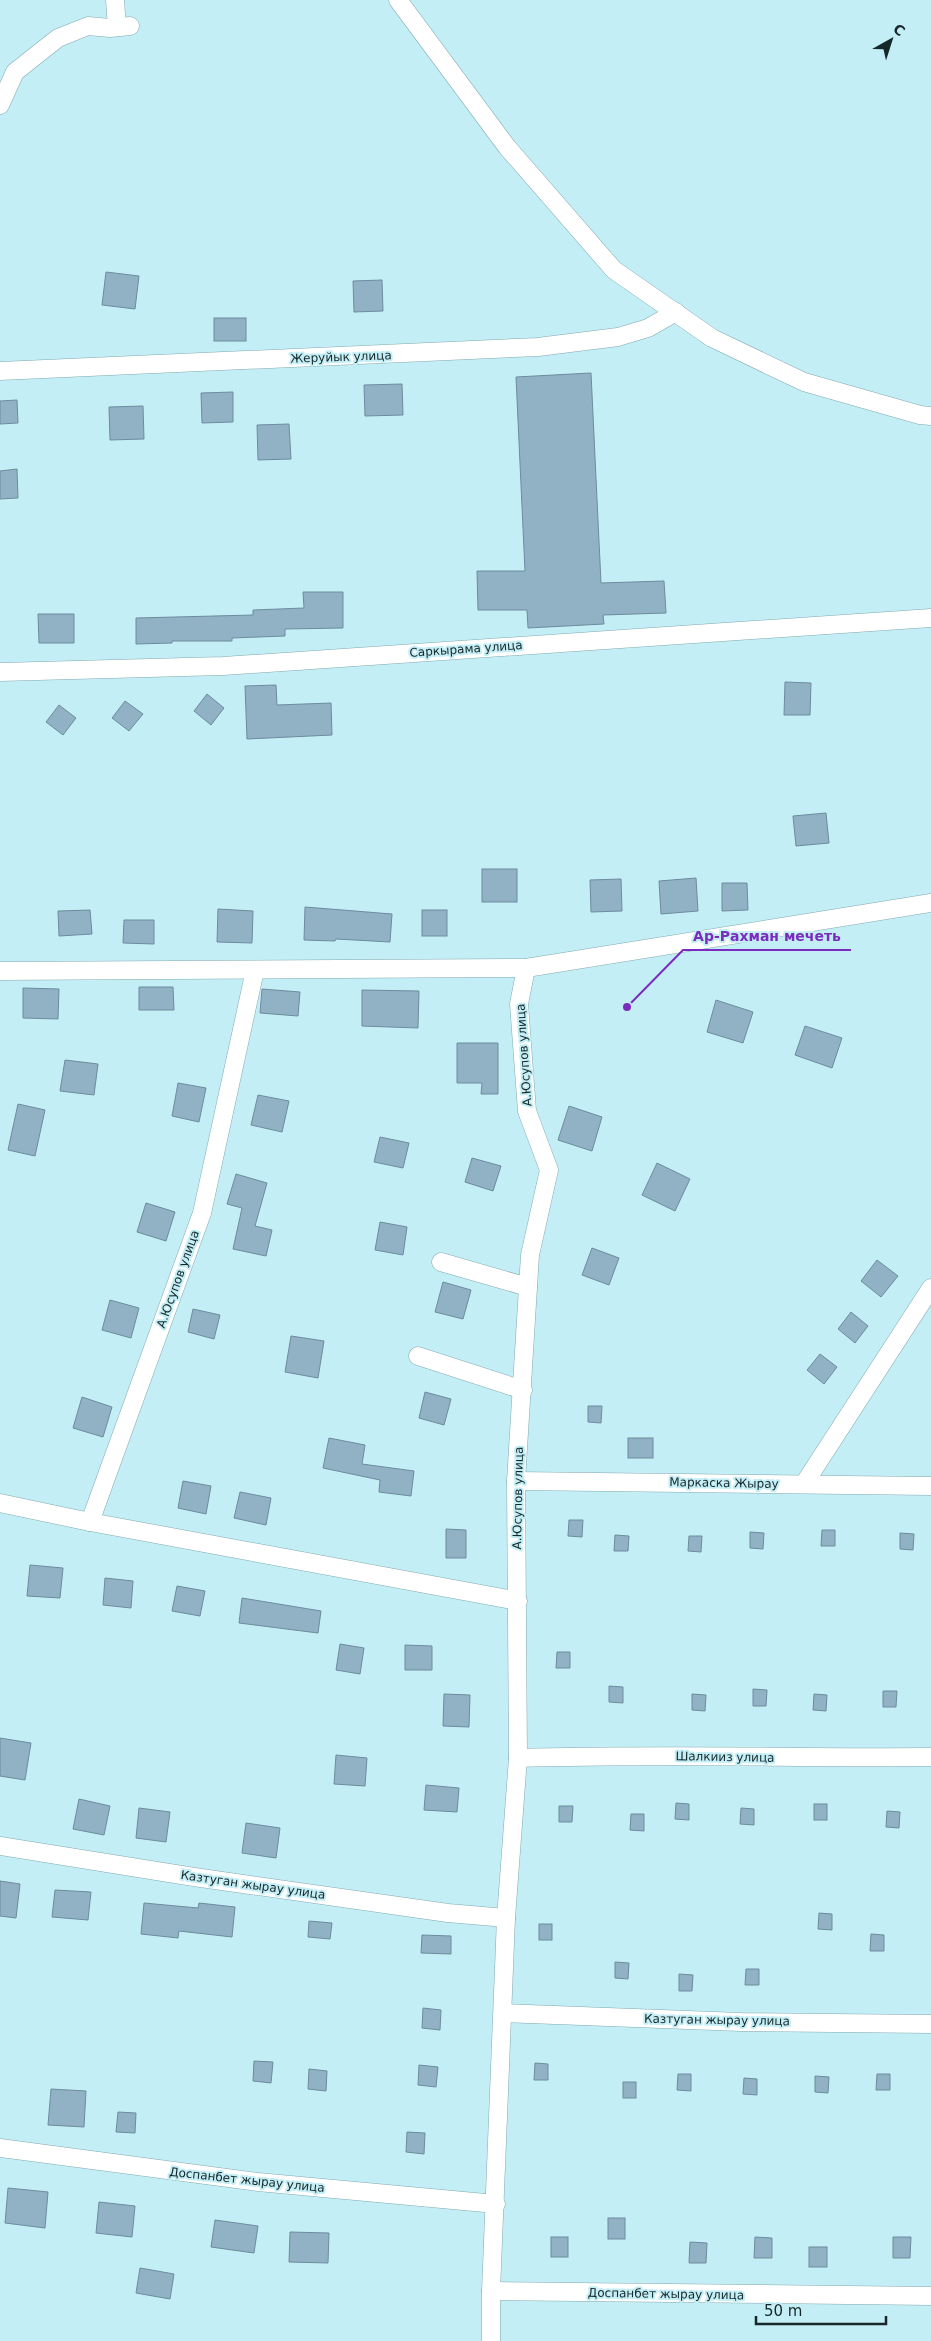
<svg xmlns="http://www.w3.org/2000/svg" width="931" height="2341" viewBox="0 0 931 2341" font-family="'DejaVu Sans',sans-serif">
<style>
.building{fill:#91b2c5;stroke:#6c8c9e}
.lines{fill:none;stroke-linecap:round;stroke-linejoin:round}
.minor-casing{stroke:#81aab0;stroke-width:19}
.minor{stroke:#fff;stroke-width:18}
.labels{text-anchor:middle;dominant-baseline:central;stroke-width:4;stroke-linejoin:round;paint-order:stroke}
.street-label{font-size:12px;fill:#17282a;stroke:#c4eef5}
.leader{fill:none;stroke:#7b2cbf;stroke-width:2}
.callout-dot{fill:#7b2cbf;stroke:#c4eef5;stroke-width:2}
.callout-label{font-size:14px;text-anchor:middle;font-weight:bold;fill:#7b2cbf;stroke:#c4eef5;stroke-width:4;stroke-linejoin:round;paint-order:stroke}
</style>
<rect width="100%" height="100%" fill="#c4eef5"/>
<g class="building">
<polygon points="106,272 139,276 135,309 102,305"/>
<polygon points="382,280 383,311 354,312 353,281"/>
<rect x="214" y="318" width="32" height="23"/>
<polygon points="591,373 601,583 664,581 666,613 603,615 604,624 528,628 527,610 478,610 477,571 525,571 516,377"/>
<polygon points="402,384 403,415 365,416 364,385"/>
<polygon points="233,392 233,422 202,423 201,393"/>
<polygon points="17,400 18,423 0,424 0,401"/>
<polygon points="143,406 144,439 110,440 109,407"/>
<polygon points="289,424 291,459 258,460 257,425"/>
<polygon points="17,469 18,498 0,499 0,471"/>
<polygon points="303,592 343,592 343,628 285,629 285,636 232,638 232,641 172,641 172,643 136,644 136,618 253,615 253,610 304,608"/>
<polygon points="38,614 74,614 74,643 39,643"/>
<polygon points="785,682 811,683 810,715 784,715"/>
<polygon points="276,685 277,705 331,703 332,735 247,739 245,686"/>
<polygon points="207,694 224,708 211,725 194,711"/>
<polygon points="125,701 143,714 129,731 112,718"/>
<polygon points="59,705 76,718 63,735 46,722"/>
<polygon points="826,813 829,843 796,846 793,816"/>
<rect x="482" y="869" width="35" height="33"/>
<polygon points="696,878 698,911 661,914 659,881"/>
<polygon points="621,879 622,911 591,912 590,880"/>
<polygon points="722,883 747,883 748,910 722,911"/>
<polygon points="305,907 392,914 390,942 336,939 335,941 304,940"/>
<polygon points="218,909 253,911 252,943 217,942"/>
<polygon points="90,910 92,934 59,936 58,911"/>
<rect x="422" y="910" width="25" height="26"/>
<polygon points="124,920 154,920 154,944 123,943"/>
<polygon points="139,987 173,987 174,1010 139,1010"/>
<polygon points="23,988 59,989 58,1019 23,1018"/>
<polygon points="262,989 300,992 298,1016 260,1013"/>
<polygon points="362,990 419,991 418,1028 362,1026"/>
<polygon points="716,1000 753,1012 743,1043 707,1032"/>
<polygon points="805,1026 842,1038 832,1068 795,1055"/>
<polygon points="457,1043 498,1043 498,1094 481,1094 482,1083 457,1083"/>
<polygon points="65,1060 98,1064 94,1095 60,1091"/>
<polygon points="178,1083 206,1088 199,1122 172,1116"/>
<polygon points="258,1095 289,1101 282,1132 251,1125"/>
<polygon points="18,1104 45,1110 35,1156 8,1150"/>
<polygon points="569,1106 602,1117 592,1151 558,1140"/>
<polygon points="380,1137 409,1143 403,1168 374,1162"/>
<polygon points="472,1158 501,1166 493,1191 465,1182"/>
<polygon points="657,1163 690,1179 675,1211 642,1195"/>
<polygon points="236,1174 267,1183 255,1226 272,1230 266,1256 233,1249 242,1208 227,1204"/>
<polygon points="146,1203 175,1212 166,1241 137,1232"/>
<polygon points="380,1222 407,1227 403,1255 375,1250"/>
<polygon points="592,1248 619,1258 609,1285 582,1275"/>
<polygon points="877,1260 898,1276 881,1297 861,1281"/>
<polygon points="443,1282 471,1290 463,1319 435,1312"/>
<polygon points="110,1300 139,1308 131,1338 102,1330"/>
<polygon points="193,1309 220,1315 214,1339 188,1332"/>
<polygon points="851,1312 868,1326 855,1343 838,1329"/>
<polygon points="291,1336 324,1341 318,1378 285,1372"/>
<polygon points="820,1354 837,1367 824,1384 807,1370"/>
<polygon points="425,1392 451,1399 444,1425 419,1418"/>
<polygon points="82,1397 112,1407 103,1437 73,1428"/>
<polygon points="588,1406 602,1406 601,1423 588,1422"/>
<polygon points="329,1438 365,1445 362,1464 414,1471 411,1496 379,1492 380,1480 323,1468"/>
<rect x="628" y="1438" width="25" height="20"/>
<polygon points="183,1481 211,1486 206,1514 178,1508"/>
<polygon points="240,1492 271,1498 266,1525 234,1518"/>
<polygon points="569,1520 583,1520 582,1537 568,1536"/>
<polygon points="446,1529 466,1530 466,1558 446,1558"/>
<polygon points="822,1530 835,1530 835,1546 821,1546"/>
<polygon points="750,1532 764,1533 763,1549 750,1548"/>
<polygon points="900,1533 914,1534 913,1550 900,1549"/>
<polygon points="615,1535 629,1536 628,1551 614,1551"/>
<polygon points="689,1536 702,1536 701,1552 688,1551"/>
<polygon points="30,1565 63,1568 60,1598 27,1596"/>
<polygon points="105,1578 133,1581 131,1608 103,1605"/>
<polygon points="177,1586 205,1591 200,1616 172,1611"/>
<polygon points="242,1598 321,1611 318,1633 239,1623"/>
<polygon points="340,1644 364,1648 360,1674 336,1670"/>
<polygon points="405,1645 432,1646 432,1670 405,1670"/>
<polygon points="557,1652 570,1652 570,1668 556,1668"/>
<polygon points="609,1686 623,1687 623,1703 609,1702"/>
<polygon points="753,1689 767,1690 766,1706 753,1706"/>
<polygon points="883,1691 897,1691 896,1707 883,1707"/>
<polygon points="444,1694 470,1695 469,1727 443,1726"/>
<polygon points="692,1694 706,1695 705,1711 692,1710"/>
<polygon points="814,1694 827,1695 826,1711 813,1710"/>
<polygon points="0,1738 31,1743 25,1780 0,1776"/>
<polygon points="336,1755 367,1758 365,1786 334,1784"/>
<polygon points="426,1785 459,1788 457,1812 424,1810"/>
<polygon points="79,1799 110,1806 104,1835 73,1829"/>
<polygon points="676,1803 689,1804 689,1820 675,1819"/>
<rect x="814" y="1804" width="13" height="16"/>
<polygon points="559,1806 573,1806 572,1822 559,1822"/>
<polygon points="139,1808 170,1812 166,1842 136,1838"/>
<polygon points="741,1808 754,1809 754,1825 740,1824"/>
<polygon points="887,1811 900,1812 899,1828 886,1827"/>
<polygon points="631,1814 644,1814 644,1831 630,1830"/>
<polygon points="246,1823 280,1828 276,1858 242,1853"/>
<polygon points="0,1881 20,1884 16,1918 0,1916"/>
<polygon points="55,1890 91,1892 88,1920 52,1917"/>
<polygon points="144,1903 198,1908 199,1903 235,1907 232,1937 179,1931 178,1938 141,1934"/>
<polygon points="819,1913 832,1914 832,1930 818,1929"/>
<polygon points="309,1921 332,1923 330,1939 308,1937"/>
<rect x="539" y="1924" width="13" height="16"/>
<polygon points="871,1934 884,1935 884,1951 870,1951"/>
<polygon points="422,1935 451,1936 451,1954 421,1953"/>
<polygon points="615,1962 629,1963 628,1979 615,1978"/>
<polygon points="746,1969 759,1969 759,1985 745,1985"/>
<polygon points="679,1974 693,1975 692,1991 679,1991"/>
<polygon points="423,2008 441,2010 440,2030 422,2028"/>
<polygon points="254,2061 273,2062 271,2083 253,2081"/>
<polygon points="535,2063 548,2064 548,2080 534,2080"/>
<polygon points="419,2065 438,2067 436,2087 418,2085"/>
<polygon points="309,2069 327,2071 326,2091 308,2089"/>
<polygon points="678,2074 691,2074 691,2091 677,2090"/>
<polygon points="877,2074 890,2074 890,2090 876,2090"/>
<polygon points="815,2076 829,2077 828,2093 815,2092"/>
<polygon points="744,2078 757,2079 757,2095 743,2094"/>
<rect x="623" y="2082" width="13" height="16"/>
<polygon points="51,2089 86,2091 84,2127 48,2125"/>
<polygon points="118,2112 136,2113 135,2133 116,2132"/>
<polygon points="407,2132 425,2133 424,2154 406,2152"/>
<polygon points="8,2188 48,2192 45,2228 5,2223"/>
<polygon points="99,2202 135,2206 132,2237 96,2233"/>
<rect x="608" y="2218" width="17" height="21"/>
<polygon points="215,2220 258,2226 254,2253 211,2247"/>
<polygon points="290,2232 329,2233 328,2263 289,2262"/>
<rect x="551" y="2237" width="17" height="20"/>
<polygon points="755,2237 772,2238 772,2258 754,2258"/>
<polygon points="893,2237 911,2237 910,2258 893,2258"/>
<polygon points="690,2242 707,2243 706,2263 689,2263"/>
<rect x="809" y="2247" width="18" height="20"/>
<polygon points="140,2268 174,2274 170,2299 136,2293"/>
</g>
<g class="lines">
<g class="minor-casing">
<g id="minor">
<polyline points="115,0 117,27"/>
<polyline points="398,0 507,147 614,270 712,338 804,382 920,415 931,416"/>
<polyline points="0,105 15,72 58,38 88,26 110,28 130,26"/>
<polyline points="0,371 538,347 618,337 648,328 676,312"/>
<polyline points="0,672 223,666 931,618"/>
<polyline points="0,971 526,968 931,903"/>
<polyline points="441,1262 528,1287"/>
<polyline points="418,1356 523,1390"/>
<polyline points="516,1481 931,1486"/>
<polyline points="804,1484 931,1288"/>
<polyline points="0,1503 90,1522 518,1601"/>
<polyline points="90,1522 202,1213 255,970"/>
<path d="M518,1758C656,1754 793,1758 931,1757"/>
<polyline points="0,1846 194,1877 448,1913 506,1918"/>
<polyline points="503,2013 741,2022 931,2024"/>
<polyline points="0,2148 258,2182 496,2204"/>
<polyline points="491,2291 931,2296"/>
<polyline points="491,2341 491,2291 506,1918 518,1758 516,1481 530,1255 549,1170 527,1111 519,1004 526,968"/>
</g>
</g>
<use href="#minor" class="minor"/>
</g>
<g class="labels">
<g class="street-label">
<text transform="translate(341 357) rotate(-2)">Жеруйык улица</text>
<text transform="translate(466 649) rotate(-4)">Саркырама улица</text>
<text transform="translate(524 1055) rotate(-94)">А.Юсупов улица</text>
<text transform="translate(178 1279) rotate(-70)">А.Юсупов улица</text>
<text transform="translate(724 1483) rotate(1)">Маркаска Жырау</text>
<text transform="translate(518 1498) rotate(-89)">А.Юсупов улица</text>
<text transform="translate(725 1757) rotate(1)">Шалкииз улица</text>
<text transform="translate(253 1885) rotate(8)">Казтуган жырау улица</text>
<text transform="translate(717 2020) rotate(1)">Казтуган жырау улица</text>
<text transform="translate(247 2180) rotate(6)">Доспанбет жырау улица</text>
<text transform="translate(666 2294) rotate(1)">Доспанбет жырау улица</text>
</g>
</g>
<path class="leader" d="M627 1007L683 950H851"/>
<circle class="callout-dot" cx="627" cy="1007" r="5"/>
<g class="callout-label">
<text x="767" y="941">Ар-Рахман мечеть</text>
</g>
<g transform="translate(891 40) rotate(39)" stroke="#c4eef5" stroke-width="4" paint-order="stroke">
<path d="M0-4L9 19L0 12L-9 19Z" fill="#17282a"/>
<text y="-8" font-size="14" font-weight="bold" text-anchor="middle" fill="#17282a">С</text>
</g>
<path d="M756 2316v8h130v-8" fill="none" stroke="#17282a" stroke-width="2.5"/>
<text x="764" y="2316" font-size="15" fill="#17282a" stroke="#c4eef5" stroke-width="4" paint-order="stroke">50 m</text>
</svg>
